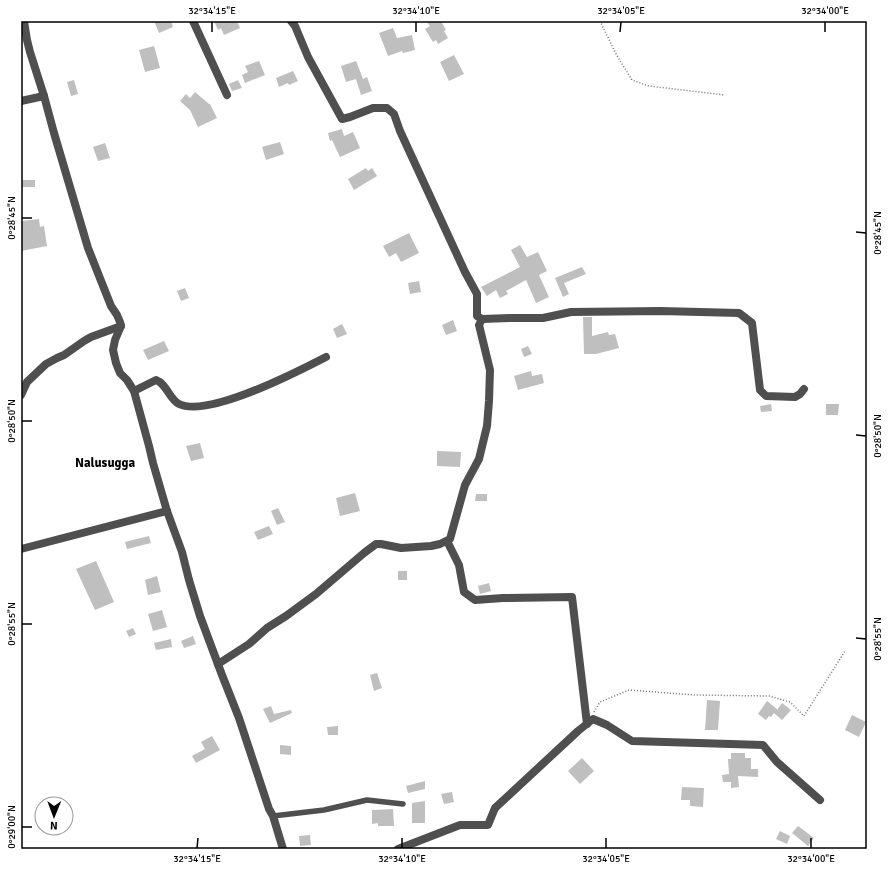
<svg xmlns="http://www.w3.org/2000/svg" width="888" height="870" viewBox="0 0 888 870" font-family="Signika,sans-serif">
<style>
.building{fill:#bfbfbf}
.lines{fill:none;stroke-linecap:round;stroke-linejoin:round}
.path{stroke:#717171;stroke-width:1.5;stroke-dasharray:1 2;stroke-linecap:butt}
.lane{stroke:#4f4f4f;stroke-width:5.5}
.street{stroke:#4f4f4f;stroke-width:8}
.ticks{fill:none;stroke:#000;stroke-width:1.5}
.labels{text-anchor:middle;dominant-baseline:central;stroke-width:3.5;stroke-linejoin:round;paint-order:stroke}
.quarter-label{font-size:13px;font-weight:bold;fill:#000;stroke:#fff}
.neatline{fill:none;stroke:#000;stroke-width:1.5}
.ticks-label{font-size:10px;text-anchor:middle;fill:#000}
</style>
<rect width="100%" height="100%" fill="#fff"/>
<g class="building">
<polygon points="154,21 171,21 173,27 159,33"/>
<polygon points="214,21 238,21 237,21 240,28 224,35 221,28 218,30"/>
<polygon points="426,21 441,21 446,30 444,31 448,38 438,44 436,40 433,42 425,29 430,26"/>
<polygon points="393,28 397,38 412,35 415,50 403,53 402,51 388,56 379,33"/>
<polygon points="154,46 160,68 145,72 139,50"/>
<polygon points="454,55 464,74 449,81 440,62"/>
<polygon points="259,61 265,75 245,83 242,75 248,72 245,66"/>
<polygon points="356,61 363,79 367,77 372,91 361,95 356,79 346,82 341,66"/>
<polygon points="293,71 298,81 289,85 288,83 279,87 276,78"/>
<polygon points="74,80 78,94 71,96 67,82"/>
<polygon points="238,80 242,88 232,91 229,84"/>
<polygon points="195,92 209,104 210,104 217,118 198,127 190,110 180,101 186,94 190,98"/>
<polygon points="342,129 344,136 353,132 360,148 340,157 332,140 330,141 328,133"/>
<polygon points="280,142 284,154 266,160 262,147"/>
<polygon points="105,143 110,158 98,161 93,147"/>
<polygon points="366,168 368,171 372,168 377,176 354,190 348,179"/>
<rect x="21" y="180" width="14" height="7"/>
<polygon points="39,219 40,227 44,226 47,246 21,251 21,221"/>
<polygon points="409,233 419,253 401,262 396,253 389,257 383,246"/>
<polygon points="520,245 527,257 538,252 547,271 539,275 549,297 536,303 526,280 506,291 508,294 500,298 496,290 487,296 481,287 520,267 511,250"/>
<polygon points="582,267 586,274 564,283 569,294 563,297 555,278"/>
<polygon points="419,281 421,292 410,294 408,283"/>
<polygon points="185,288 189,298 181,301 177,291"/>
<polygon points="583,317 592,317 592,336 608,332 609,335 615,334 619,348 596,354 584,354"/>
<polygon points="453,320 457,331 446,335 442,325"/>
<polygon points="342,324 347,334 337,338 333,329"/>
<polygon points="164,341 169,351 148,360 143,350"/>
<polygon points="528,346 532,354 524,357 521,349"/>
<polygon points="531,371 532,376 542,374 544,383 518,390 514,376"/>
<polygon points="771,404 772,411 761,412 760,406"/>
<polygon points="826,404 839,404 838,415 826,415"/>
<polygon points="200,443 204,458 191,461 186,446"/>
<polygon points="437,451 461,452 460,467 437,466"/>
<polygon points="355,493 360,511 340,516 336,498"/>
<polygon points="476,494 487,494 487,501 475,501"/>
<polygon points="278,508 285,522 277,525 271,511"/>
<polygon points="269,526 273,534 258,540 254,532"/>
<polygon points="149,536 151,543 127,549 125,542"/>
<polygon points="96,561 114,602 95,610 76,569"/>
<rect x="398" y="571" width="9" height="9"/>
<polygon points="157,576 161,592 148,595 145,580"/>
<polygon points="489,583 491,591 480,594 478,586"/>
<polygon points="162,610 167,627 153,631 148,614"/>
<polygon points="133,628 136,634 129,637 126,631"/>
<polygon points="193,636 196,644 184,648 181,641"/>
<polygon points="171,639 172,647 156,650 154,643"/>
<polygon points="377,673 382,688 374,691 370,675"/>
<polygon points="707,700 720,701 718,730 705,730"/>
<polygon points="767,701 777,709 777,710 782,703 791,710 782,720 774,713 771,717 769,716 766,720 758,714"/>
<polygon points="271,706 274,714 291,710 292,713 270,723 263,709"/>
<polygon points="852,715 866,722 859,737 845,730"/>
<polygon points="338,726 338,735 328,735 327,727"/>
<polygon points="212,736 220,750 196,763 192,756 205,749 201,742"/>
<polygon points="280,745 291,746 291,755 280,754"/>
<polygon points="731,753 745,753 745,758 751,758 751,769 758,769 758,777 738,776 739,787 731,788 731,782 723,782 722,775 729,774 728,759 731,759"/>
<polygon points="582,758 594,771 580,784 568,771"/>
<polygon points="425,781 425,789 408,793 406,786"/>
<polygon points="682,787 704,788 703,807 690,806 690,800 681,800"/>
<polygon points="452,792 454,802 444,804 441,794"/>
<polygon points="425,801 425,823 412,823 412,803"/>
<polygon points="393,809 394,826 378,826 378,823 372,824 372,810"/>
<polygon points="798,826 814,838 808,846 792,833"/>
<polygon points="780,831 790,836 787,844 776,839"/>
<polygon points="310,835 311,845 300,846 299,836"/>
</g>
<g class="lines">
<g class="path">
<polyline points="600,21 616,54 632,80 649,86 725,95"/>
<polyline points="594,712 600,702 629,690 694,695 769,696 790,702 804,716 845,651"/>
</g>
<polyline class="lane" points="273,816 324,810 367,800 403,804"/>
<g class="street">
<polyline points="24,21 27,40 30,52 44,96 54,133 88,248 111,306 117,315 120,322 121,326 115,340 113,350 116,363 120,373 127,380 134,391 149,446 153,463 167,511 182,552 189,580 200,616 222,675 239,718 269,809 273,816 283,849"/>
<polyline points="193,21 227,95"/>
<polyline points="21,101 44,96"/>
<polyline points="482,319 511,318 543,318 571,312 661,311 739,313 752,323 760,390 766,396 795,397 800,394 804,389"/>
<path d="M134,391L156,380C167,384 169,399 179,404C208,418 297,372 326,357"/>
<polyline points="21,395 27,382 46,364 57,358 64,355 84,341 91,337 121,326"/>
<polyline points="447,541 459,565 464,592 475,600 503,598 572,597 587,724"/>
<polyline points="21,549 167,511"/>
<polyline points="218,664 249,644 267,628 286,616 316,594 364,553 376,544 381,544 401,548 431,546 440,544 450,539 465,485 479,459 487,426 489,401 490,370 479,325 482,319 477,316 477,294 465,272 400,131 394,114 387,108 373,108 350,117 342,119 308,57 295,26 291,21"/>
<polyline points="398,849 460,825 488,825 495,808 578,731 593,719 607,725 632,741 763,745 777,762 820,800"/>
</g>
</g>
<path class="ticks" d="M212,32V22M416,32V22M620,32L621,22M825,32V22M22,218H32M856,232L866,233M22,421H32M856,435L866,436M22,624H32M856,638L866,639M22,827H32M197,848L198,838M402,848V838M606,848V838M811,848V838"/>
<g class="labels">
<g class="quarter-label">
<text x="105" y="463">Nalusugga</text>
</g>
</g>
<rect width="888" height="870" fill="none" stroke="#ffffff" stroke-width="44"/>
<g transform="translate(54 816) rotate(181)"><circle r="19" fill="#ffffff" stroke="#999999"/>
<path d="M0-3L7 15L0 10L-7 15Z" fill="#000000"/>
<text y="-6" font-size="11" font-weight="bold" text-anchor="middle" fill="#000000">N</text>
</g>
<rect x="22" y="22" width="844" height="826" class="neatline"/>
<g class="ticks-label">
<text x="212" y="14">32°34'15"E</text>
<text x="416" y="14">32°34'10"E</text>
<text x="621" y="14">32°34'05"E</text>
<text x="825" y="14">32°34'00"E</text>
<text transform="translate(11 218) rotate(-90)" y="4">0°28'45"N</text>
<text transform="translate(877 233) rotate(-90)" y="4">0°28'45"N</text>
<text transform="translate(11 421) rotate(-90)" y="4">0°28'50"N</text>
<text transform="translate(877 436) rotate(-90)" y="4">0°28'50"N</text>
<text transform="translate(11 624) rotate(-90)" y="4">0°28'55"N</text>
<text transform="translate(877 639) rotate(-90)" y="4">0°28'55"N</text>
<text transform="translate(11 827) rotate(-90)" y="4">0°29'00"N</text>
<text x="197" y="862">32°34'15"E</text>
<text x="402" y="862">32°34'10"E</text>
<text x="606" y="862">32°34'05"E</text>
<text x="811" y="862">32°34'00"E</text>
</g>
</svg>
